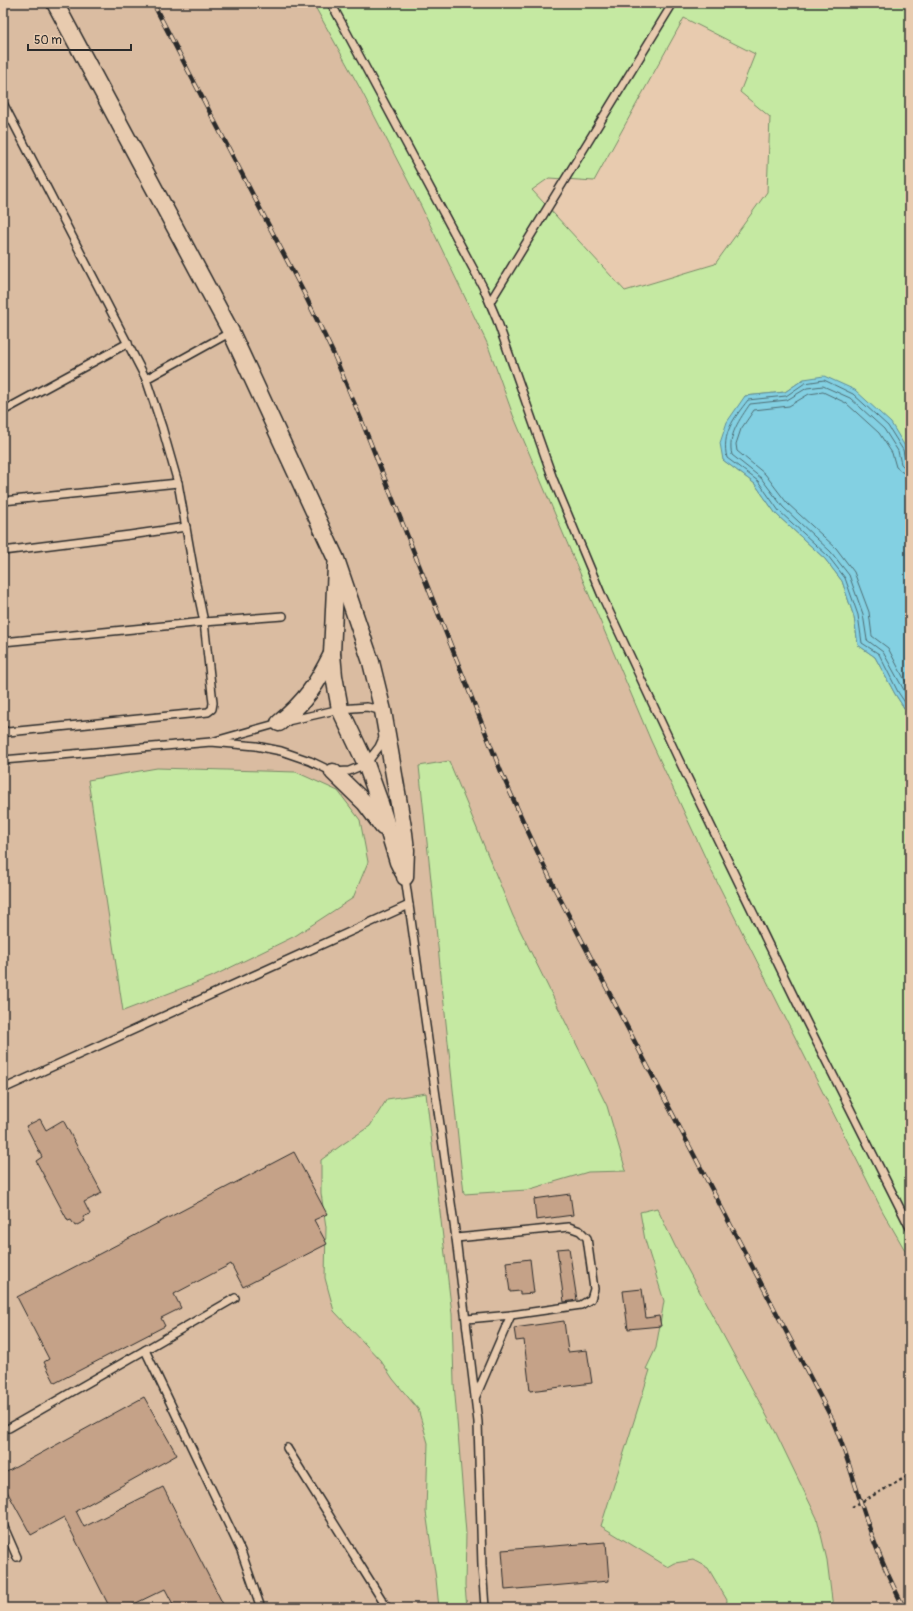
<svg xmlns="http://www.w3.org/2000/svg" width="913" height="1611" viewBox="0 0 913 1611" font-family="Pangolin,sans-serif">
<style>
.built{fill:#dabca1}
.green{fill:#c5e9a2;stroke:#788a66;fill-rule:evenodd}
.water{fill:#83d0e2;stroke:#608e99}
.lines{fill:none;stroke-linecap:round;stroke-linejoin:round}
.shore{stroke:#4e6d74;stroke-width:1}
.building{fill:#c5a288;stroke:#2b2b2b}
.service-casing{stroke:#2b2b2b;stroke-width:10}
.tertiary-casing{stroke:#2b2b2b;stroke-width:19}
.path{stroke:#2b2b2b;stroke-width:2.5;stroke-dasharray:3 3;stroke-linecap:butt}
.service{stroke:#e8cbaf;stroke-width:7}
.tertiary{stroke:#e8cbaf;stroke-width:16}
.rail-casing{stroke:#2b2b2b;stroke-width:4.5}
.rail{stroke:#e8cbaf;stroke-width:3;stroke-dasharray:9;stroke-linecap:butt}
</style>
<rect width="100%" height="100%" fill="#e8cbaf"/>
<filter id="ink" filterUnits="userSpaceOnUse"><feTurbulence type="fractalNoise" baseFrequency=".025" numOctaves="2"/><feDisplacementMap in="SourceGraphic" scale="8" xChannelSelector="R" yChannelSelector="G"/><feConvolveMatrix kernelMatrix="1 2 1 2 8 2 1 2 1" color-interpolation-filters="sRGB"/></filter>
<g filter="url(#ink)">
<polygon class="built" points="3,3 313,3 321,15 421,206 487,343 513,415 651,741 712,872 883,1212 910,1259 910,1608 3,1608"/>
<g class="green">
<path d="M313,3H910V470L906,448L804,379L785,392L745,396L723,460L755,484L776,514L825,559L842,581L854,617L858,645L875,657L895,694L910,717V1259L883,1212L712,872L651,741L513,415L487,343L421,206L361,90ZM684,18L755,54L740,92L770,117L767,192L715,264L625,291L532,190L549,178L594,181Z"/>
<polygon points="449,761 513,916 607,1106 626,1171 588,1172 527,1190 464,1194 419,766"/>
<polygon points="157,768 296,772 338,791 360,820 368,862 353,898 295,936 211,977 123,1011 88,780"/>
<polygon points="426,1093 452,1314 454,1383 466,1533 465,1586 467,1608 439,1608 436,1579 426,1512 428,1443 418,1409 393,1379 381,1361 334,1311 325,1278 326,1227 321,1193 321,1160 343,1144 370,1126 387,1099"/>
<polygon points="657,1208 675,1246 775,1431 817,1518 827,1560 833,1608 726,1608 727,1600 708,1568 693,1560 675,1563 668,1567 601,1526 650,1370 646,1369 656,1348 664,1301 645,1240 640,1212"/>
</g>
<polygon class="water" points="824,376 855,390 891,423 906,448 910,470 910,717 895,694 875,657 858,645 854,617 842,581 825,559 776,514 755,484 723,460 720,443 727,422 745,396 785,392 804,379"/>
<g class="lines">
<g class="shore">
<path d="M910,463L905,460L903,450L888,426L853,394L824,380L805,383L786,396L748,400C734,418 721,434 727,458L758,481L779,511L828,556L845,578L858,615L862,643L879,654L898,692L910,710"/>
<path d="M910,468L904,467L901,464L898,451L884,429L850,398L823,386L807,388L787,400L750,404C740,419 727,436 732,455L761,478L783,507L831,552L849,575L863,614L867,640L883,652L910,701"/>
<polyline points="910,474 902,472 896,467 892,453 879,433 846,403 823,392 809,394 789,406 754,410 741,429 736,444 737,451 765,474 787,503 836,548 854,572 869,612 872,636 888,648 910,690"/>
</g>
</g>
<g class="building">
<polygon points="40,1119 46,1130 63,1120 102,1193 84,1202 90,1214 83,1217 85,1221 75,1226 71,1220 68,1221 36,1161 42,1157 26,1126"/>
<polygon points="294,1152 327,1214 314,1220 327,1244 243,1287 231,1264 174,1294 181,1308 161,1318 165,1326 55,1383 44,1362 49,1359 17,1297"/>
<polygon points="570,1194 573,1215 536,1220 534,1199"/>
<polygon points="569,1248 577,1300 564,1302 557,1249"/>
<polygon points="530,1259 534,1293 520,1294 520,1291 510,1292 506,1262"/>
<polygon points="642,1289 646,1318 659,1316 661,1326 628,1329 623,1291"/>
<polygon points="564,1321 568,1352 587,1350 592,1383 530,1391 524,1340 516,1341 514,1328"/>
<polygon points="144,1397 177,1455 76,1511 84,1527 163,1487 225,1608 175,1608 165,1589 126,1608 110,1608 64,1517 31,1535 3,1484 3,1474"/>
<polygon points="606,1542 609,1581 505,1590 502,1550"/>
</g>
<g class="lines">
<g class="service-casing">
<g id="service">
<polyline points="331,3 483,287 497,320 553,479 602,596 678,758 797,1003 910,1228"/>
<polyline points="3,103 146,379 231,332"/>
<polyline points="490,302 673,3"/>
<polyline points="3,411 128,343"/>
<polyline points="3,501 178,483"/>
<polyline points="3,551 130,535 186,527"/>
<polyline points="3,642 204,622 283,616"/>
<polyline points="3,730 8,732 199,713 208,712 212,709 213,703 204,622 196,584 178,483 162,427 146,379"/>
<polyline points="215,741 279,723 340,709 367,707 383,711"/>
<polyline points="3,760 211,742 256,746 281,751 310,761 333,772 349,771 366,764 379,747 384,736"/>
<polyline points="405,877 456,1238 478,1422 482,1566 485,1608"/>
<polyline points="3,1089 409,905"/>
<polyline points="456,1238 569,1227 580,1231 587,1238 594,1289 591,1299 581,1305 511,1315 467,1319"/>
<polyline points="235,1298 145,1350 241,1551 261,1608"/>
<polyline points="476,1396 511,1315"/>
<polyline points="9,1428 145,1350"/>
<polyline points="287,1448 387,1608"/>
<polyline points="3,1525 17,1557"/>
</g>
</g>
<g class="tertiary-casing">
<g id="tertiary">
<polyline points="55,3 231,332 336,559 371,662 383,711 404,833 406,850 405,877"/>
<polyline points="336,566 332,654 334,676 340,709 366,764 379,800 398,862 403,872"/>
<path d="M279,723C306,701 317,684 332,654"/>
<polyline points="333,772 365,803 383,827"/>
</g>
</g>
<polyline class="path" points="852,1507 910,1475"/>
<use href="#service" class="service"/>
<use href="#tertiary" class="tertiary"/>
<g class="rail-casing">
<path id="rail" d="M153,3L304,293L334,355L361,419L502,774L523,821L556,891L832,1419C848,1455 856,1491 869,1527C878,1554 891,1582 904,1608"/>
</g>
<use href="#rail" class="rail"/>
</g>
</g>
<rect width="913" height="1611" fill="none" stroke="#e8cbaf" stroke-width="16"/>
<rect x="8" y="8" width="897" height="1595" fill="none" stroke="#2b2b2b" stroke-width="1.5" filter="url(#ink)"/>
<path d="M28 44v6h103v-6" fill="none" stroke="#2b2b2b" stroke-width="2"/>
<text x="34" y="44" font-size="12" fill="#2b2b2b" stroke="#e8cbaf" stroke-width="3" paint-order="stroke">50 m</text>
</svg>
